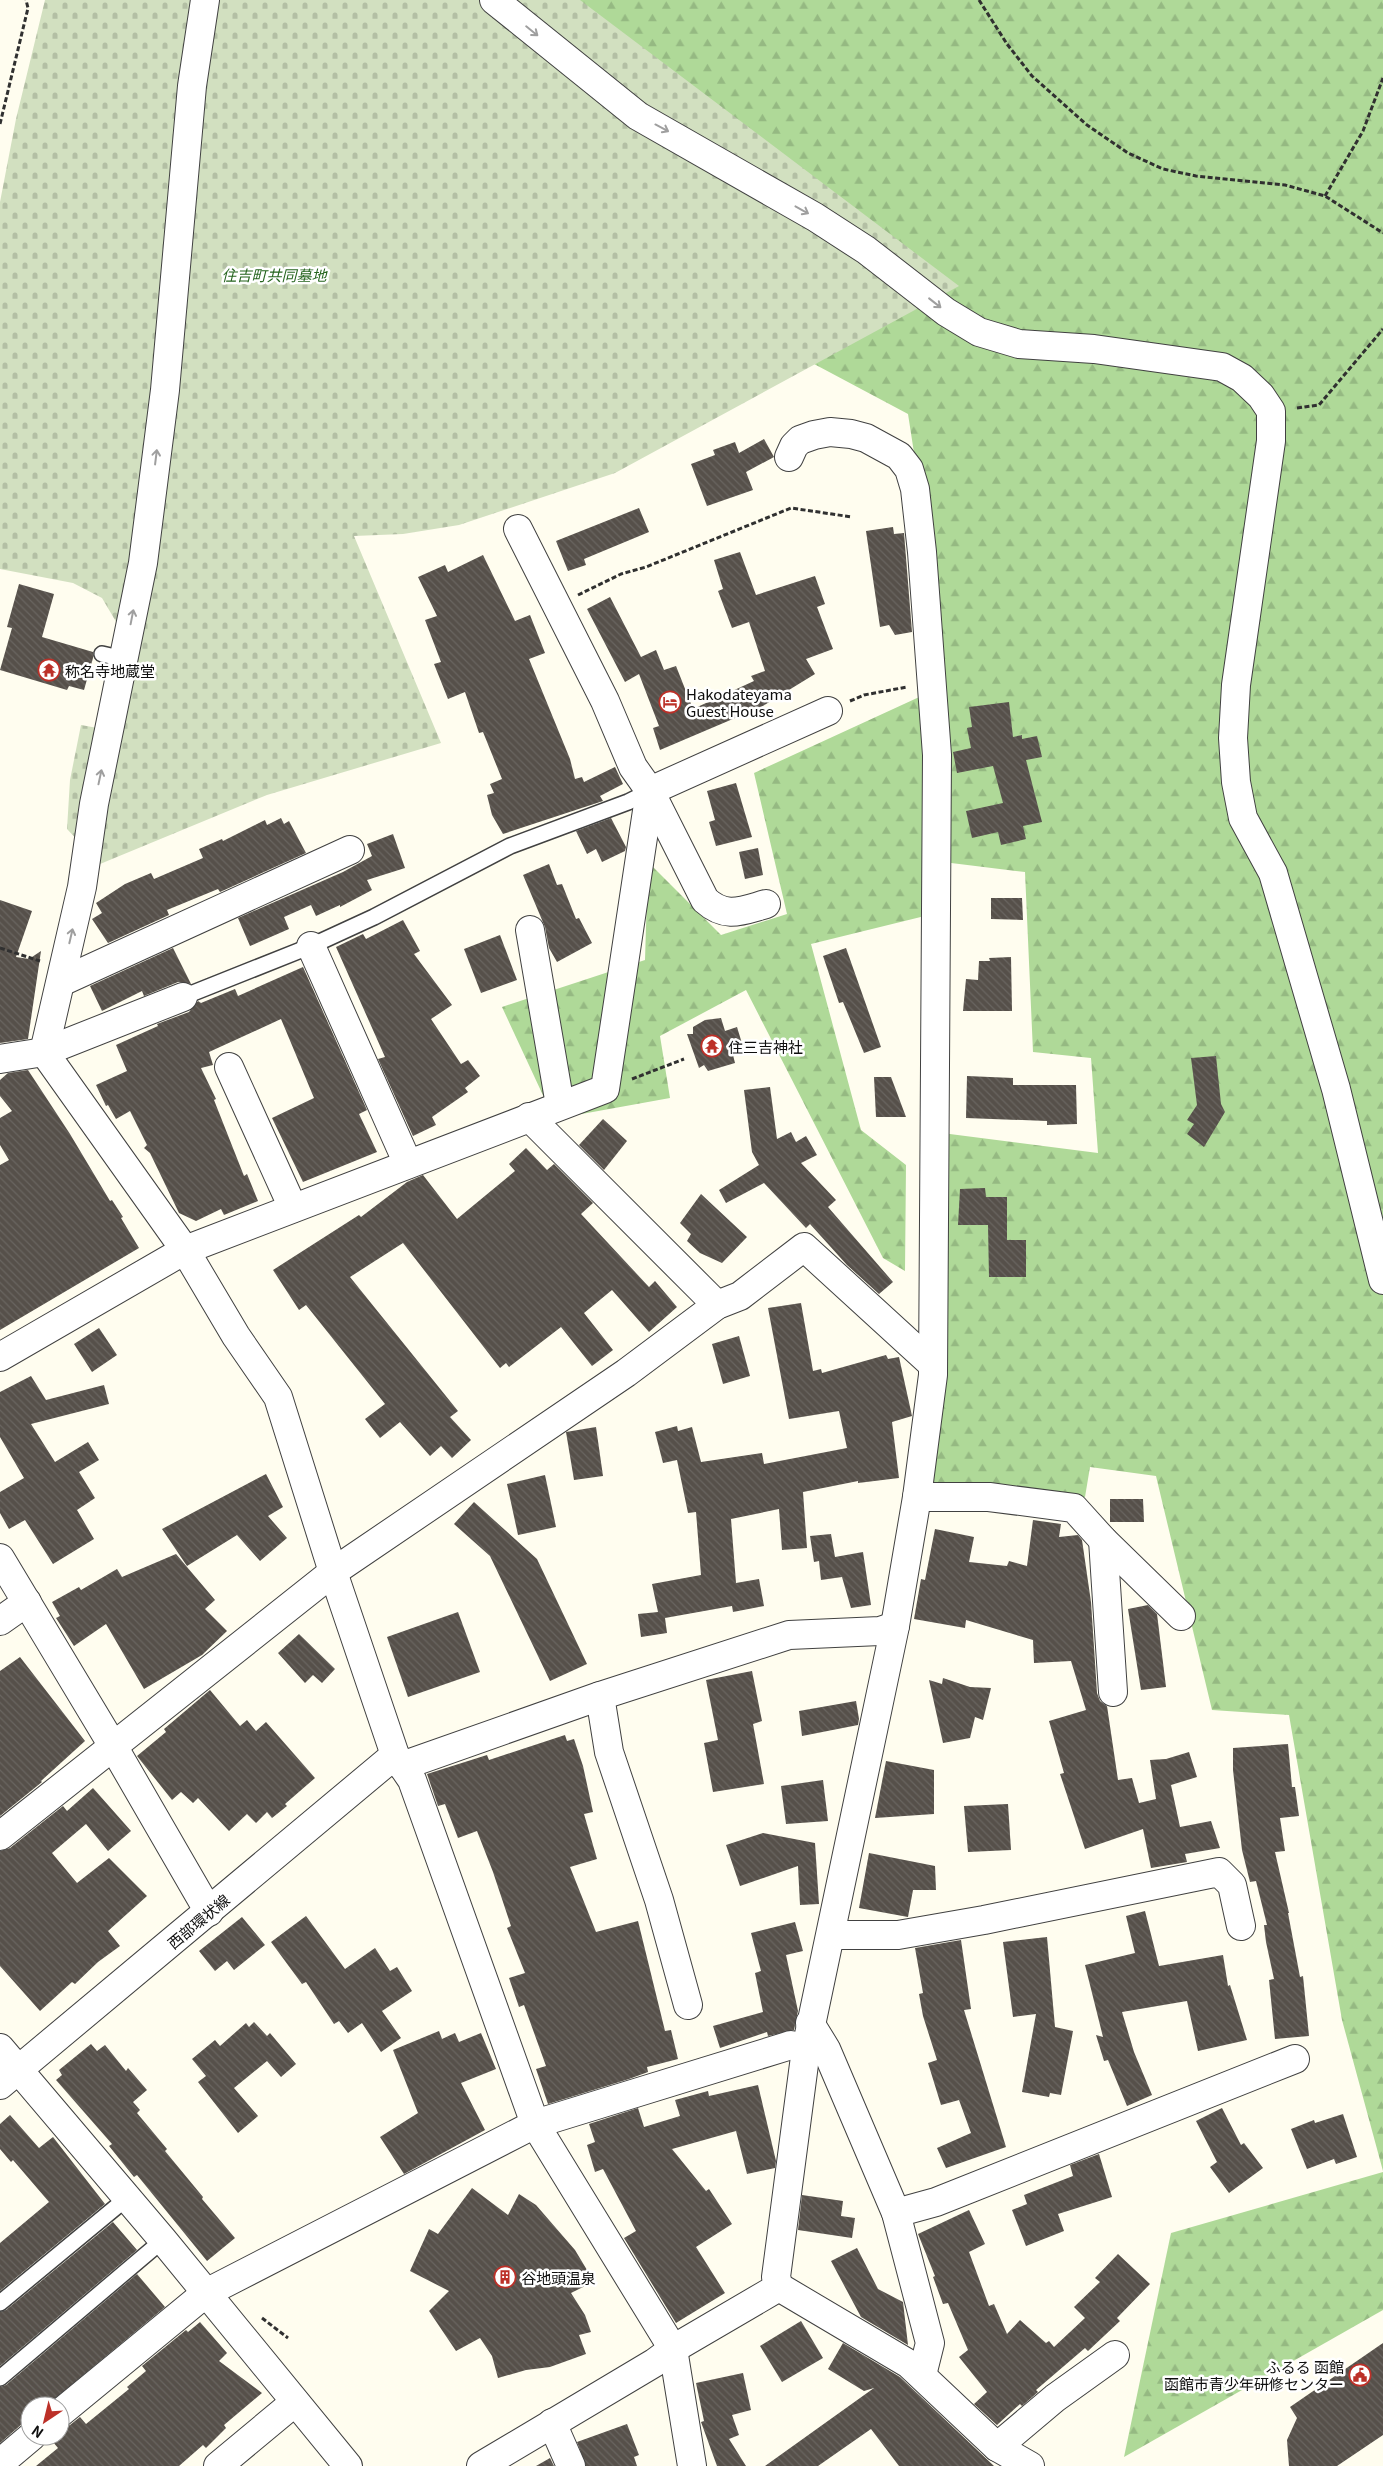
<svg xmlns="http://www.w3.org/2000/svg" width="1383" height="2466" viewBox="0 0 1383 2466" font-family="Georgia,'Noto Sans JP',serif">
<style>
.forest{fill:url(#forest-firs)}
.cemetery{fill:url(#cemetery-stones)}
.building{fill:url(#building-back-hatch)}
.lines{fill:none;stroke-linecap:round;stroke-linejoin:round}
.service-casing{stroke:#414141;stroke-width:18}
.minor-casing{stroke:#414141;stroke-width:30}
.tertiary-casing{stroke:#414141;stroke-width:30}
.path{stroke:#303030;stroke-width:3;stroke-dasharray:5 2.5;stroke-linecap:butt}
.service{stroke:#fff;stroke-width:15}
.minor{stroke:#fff;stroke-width:28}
.tertiary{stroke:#fff;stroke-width:28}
.oneway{stroke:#9f9f9f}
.labels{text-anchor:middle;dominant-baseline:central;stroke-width:5;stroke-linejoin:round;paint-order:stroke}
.park-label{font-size:15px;font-style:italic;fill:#26651f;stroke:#fff}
.poi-label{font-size:15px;fill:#0e0e0e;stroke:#fff;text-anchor:start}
.street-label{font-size:15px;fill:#0e0e0e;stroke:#fff}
</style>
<defs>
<pattern id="forest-firs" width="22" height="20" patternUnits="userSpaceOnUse" patternTransform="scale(1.25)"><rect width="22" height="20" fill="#afd998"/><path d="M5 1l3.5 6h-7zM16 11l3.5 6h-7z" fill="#95b982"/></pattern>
<pattern id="cemetery-stones" width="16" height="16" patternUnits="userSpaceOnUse" patternTransform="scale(1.25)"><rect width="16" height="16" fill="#d2e0c0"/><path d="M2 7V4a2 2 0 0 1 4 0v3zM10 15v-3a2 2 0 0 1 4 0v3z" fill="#b3bfa4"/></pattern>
<pattern id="building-back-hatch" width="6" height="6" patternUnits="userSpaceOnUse" patternTransform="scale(1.25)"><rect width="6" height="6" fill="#56504a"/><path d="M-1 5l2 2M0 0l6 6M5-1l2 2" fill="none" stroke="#696560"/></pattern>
</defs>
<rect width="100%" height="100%" fill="#fffdef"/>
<g class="forest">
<polygon points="306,0 1383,0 1383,2171 1342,2020 1289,1715 1212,1710 1156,1476 1090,1467 1085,1497 990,1486 928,1485 942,1133 1098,1153 1091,1058 1033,1052 1025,872 943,862 937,913 811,944 861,1130 906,1165 905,1271 883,1258 746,990 660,1036 670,1098 554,1119 502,1007 645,960 648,862 721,935 787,914 754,773 941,687 930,556 908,414 739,324"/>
<polygon points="1383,2172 1383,2310 1124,2457 1171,2233"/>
</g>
<polygon class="cemetery" points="45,0 580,0 959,286 615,473 459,525 403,534 354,536 441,743 267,795 100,864 67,829 70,780 81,725 114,731 128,642 102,598 73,583 0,569 0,202 16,119"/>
<g class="building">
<polygon points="764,439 774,457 746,472 753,490 707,506 691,464 715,455 713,450 735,442 739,453"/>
<polygon points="639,508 649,532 584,559 586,565 568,571 556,541"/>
<polygon points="893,527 894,534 904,533 912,632 895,635 889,625 880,627 866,531"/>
<polygon points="740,552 756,595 815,576 825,604 817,607 833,649 806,659 815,674 761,707 660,750 653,728 659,726 639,674 625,682 587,609 610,597 641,657 656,650 664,670 676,666 693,709 754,681 751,676 765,671 749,622 732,628 718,591 723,589 714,560"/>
<polygon points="483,555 515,621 530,615 545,653 529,659 570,759 575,779 582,777 584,782 615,767 623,784 600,796 603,801 503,834 492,815 487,795 494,793 490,784 502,779 483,732 479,733 465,692 448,699 434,664 441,662 425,620 437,616 418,577 445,565 448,572"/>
<polygon points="19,584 54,594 42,637 93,652 93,658 84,690 69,686 67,690 0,670 12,628 7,627"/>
<polygon points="1009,702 1013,737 1022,735 1022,739 1037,736 1042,757 1026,760 1042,822 1023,826 1026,839 1001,845 998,832 972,838 966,811 1003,803 993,766 957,773 953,752 971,748 967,728 972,727 969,707"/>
<polygon points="736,783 752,837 716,846 709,822 715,820 707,791"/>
<polygon points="281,818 284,824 289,821 306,853 220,892 218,889 167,910 169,915 108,943 92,919 102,913 96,903 125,884 151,873 154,879 203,858 199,849 222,839 223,841 265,820 267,825"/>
<polygon points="611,818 626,847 625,851 602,862 596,849 587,854 576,831"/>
<polygon points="393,834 405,868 367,880 372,890 340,907 340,905 316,916 311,905 284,917 289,929 250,946 238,918 343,872 372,856 367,844"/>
<polygon points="758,848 763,875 745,879 739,852"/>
<polygon points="549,864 557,885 562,884 576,919 579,918 592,943 557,962 549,948 545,927 523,875"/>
<polygon points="991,898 1022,898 1023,920 991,919"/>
<polygon points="0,900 32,911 16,957 29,959 41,951 28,1039 0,1043"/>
<polygon points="403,920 420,951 414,954 452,1005 431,1019 461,1064 468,1060 480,1076 465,1088 468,1092 432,1117 436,1125 413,1136 378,1059 385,1057 336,947 363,934 366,939"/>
<polygon points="500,935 517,980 481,993 464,949"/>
<polygon points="173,948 191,984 178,982 144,996 142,991 102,1011 90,986"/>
<polygon points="846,948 881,1047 864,1053 843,1002 839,1003 823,956"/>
<polygon points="1011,957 1012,1011 963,1011 966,979 978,980 979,961 990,961 989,958"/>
<polygon points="303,967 367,1110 359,1114 377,1152 303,1182 272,1118 314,1098 281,1019 209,1052 213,1065 201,1068 216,1099 214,1100 244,1176 247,1174 258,1201 224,1215 221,1209 196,1221 179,1213 150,1153 144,1148 147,1145 130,1111 116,1119 108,1105 106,1106 96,1085 127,1071 116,1045 158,1026 157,1024 189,1012 198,1001 201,1003 235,989 238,996"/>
<polygon points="721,1018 725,1031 737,1027 744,1050 732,1051 735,1063 708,1071 704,1065 699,1068 687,1034 693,1034 693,1027 705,1020"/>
<polygon points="1216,1056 1221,1104 1225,1112 1204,1147 1187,1134 1194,1124 1187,1120 1197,1105 1191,1058"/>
<polygon points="28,1070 70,1134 110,1201 112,1200 123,1217 121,1218 139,1248 0,1330 0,1165 9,1160 0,1145 0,1118 12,1111 0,1096 0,1080 8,1073"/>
<polygon points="967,1076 1013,1078 1013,1085 1076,1085 1077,1124 1047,1125 1047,1121 966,1118"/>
<polygon points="874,1077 891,1077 906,1117 876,1117"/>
<polygon points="770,1087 777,1139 791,1132 796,1142 806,1136 817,1155 801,1163 836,1200 828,1207 893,1282 879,1294 847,1265 810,1224 806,1228 764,1183 726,1203 719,1190 759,1165 752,1152 744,1090"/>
<polygon points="603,1119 627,1141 604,1170 579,1145"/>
<polygon points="526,1148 547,1170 554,1164 593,1203 581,1214 649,1287 655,1281 677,1307 649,1332 612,1290 584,1313 613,1350 592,1366 561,1327 509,1367 506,1363 500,1368 403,1243 350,1277 458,1411 450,1417 471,1440 452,1458 441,1446 430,1456 400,1422 380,1438 365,1419 385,1404 306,1305 299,1310 273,1270 359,1215 361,1217 407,1182 423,1175 457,1219 515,1171 509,1164"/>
<polygon points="985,1188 986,1197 1007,1197 1007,1240 1026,1240 1026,1277 989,1277 988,1225 958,1225 960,1189"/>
<polygon points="701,1194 747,1237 722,1263 700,1253 687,1241 691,1234 680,1223"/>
<polygon points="801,1303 813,1371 821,1369 822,1373 886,1355 888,1359 899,1357 912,1416 892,1422 899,1478 858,1483 858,1481 803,1492 807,1548 782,1550 779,1509 731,1519 736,1583 759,1579 764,1606 733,1612 732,1606 665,1618 667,1633 641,1637 638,1614 658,1612 652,1584 701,1575 696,1512 688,1513 677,1460 663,1463 655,1432 677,1426 678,1431 692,1427 701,1462 762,1453 764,1464 847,1448 839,1411 789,1419 768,1308"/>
<polygon points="99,1328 117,1355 92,1372 74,1344"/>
<polygon points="739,1336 750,1376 723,1384 712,1344"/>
<polygon points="31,1376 46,1400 104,1385 109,1404 31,1424 55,1462 88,1442 99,1460 79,1472 95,1498 77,1510 94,1539 53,1564 25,1520 9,1529 0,1513 0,1492 24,1478 0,1437 0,1392"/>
<polygon points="596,1427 603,1476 574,1480 566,1432"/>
<polygon points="266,1474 283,1507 268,1516 287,1538 260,1561 237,1535 187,1566 162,1529"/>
<polygon points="545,1475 556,1527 518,1535 507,1484"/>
<polygon points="1110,1499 1143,1499 1144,1522 1110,1522"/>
<polygon points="474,1502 537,1559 587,1664 550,1681 490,1556 454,1524"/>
<polygon points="1033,1520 1061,1524 1059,1537 1078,1535 1082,1540 1091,1602 1097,1693 1100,1701 1107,1706 1118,1780 1132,1778 1139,1803 1156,1799 1150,1760 1166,1759 1189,1752 1197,1777 1171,1785 1180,1827 1211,1821 1220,1848 1185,1854 1187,1862 1151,1868 1143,1829 1085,1849 1060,1774 1064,1773 1049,1721 1086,1710 1071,1661 1034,1663 1033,1640 966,1620 965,1628 914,1619 921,1579 925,1580 935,1529 974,1537 969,1562 1007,1566 1009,1561 1027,1566"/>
<polygon points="831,1534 835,1557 863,1552 871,1605 851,1608 842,1577 821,1580 819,1561 814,1562 810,1536"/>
<polygon points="176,1554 215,1600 205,1609 227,1631 202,1655 144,1689 106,1624 74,1646 56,1618 60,1616 52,1602 79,1587 81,1590 117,1569 122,1577"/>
<polygon points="1148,1605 1157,1614 1166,1687 1141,1690 1128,1609"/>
<polygon points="458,1612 480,1672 408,1697 387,1637"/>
<polygon points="299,1634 335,1669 322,1683 313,1675 305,1683 278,1653"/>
<polygon points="20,1657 85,1741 41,1781 42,1782 0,1816 0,1671"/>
<polygon points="752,1671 762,1721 753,1724 764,1784 713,1792 704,1743 718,1740 706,1680"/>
<polygon points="943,1678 970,1687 991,1688 983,1720 975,1717 970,1738 943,1743 929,1680 942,1684"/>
<polygon points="210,1690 240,1726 247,1720 256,1731 266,1722 315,1778 285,1804 287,1806 272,1818 267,1812 256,1823 247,1814 229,1831 198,1798 193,1803 181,1792 172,1800 137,1756 166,1732 164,1729"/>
<polygon points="856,1701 859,1719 858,1725 802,1736 799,1711"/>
<polygon points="565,1735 567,1741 574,1739 583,1766 593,1812 584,1814 597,1859 570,1867 596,1932 638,1921 665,2031 671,2030 678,2059 647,2067 648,2072 629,2079 548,2104 536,2069 546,2066 524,2005 519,2007 509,1978 525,1973 507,1928 511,1926 493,1872 477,1831 458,1838 445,1804 438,1806 427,1774 487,1755 489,1760"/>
<polygon points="1288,1744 1292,1787 1295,1787 1299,1816 1280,1818 1285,1851 1275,1852 1289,1913 1288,1913 1300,1977 1303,1976 1309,2036 1275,2039 1269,1980 1274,1979 1266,1942 1264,1925 1267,1925 1256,1881 1250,1882 1242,1850 1233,1770 1233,1748"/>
<polygon points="886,1761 934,1770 934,1814 875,1818"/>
<polygon points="823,1780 828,1821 786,1824 781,1786"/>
<polygon points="93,1788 131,1831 108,1851 86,1824 52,1853 77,1883 109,1858 147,1896 108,1931 120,1946 98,1962 75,1984 72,1982 40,2011 0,1966 0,1851 10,1848 63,1806 67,1811"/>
<polygon points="1008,1804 1011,1850 968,1852 964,1806"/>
<polygon points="763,1833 815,1843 819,1904 800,1905 798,1866 740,1886 726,1845"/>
<polygon points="869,1853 935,1866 936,1890 913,1890 908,1917 859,1908"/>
<polygon points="1145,1911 1159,1966 1223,1955 1228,1986 1230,1985 1247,2040 1198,2051 1187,2001 1122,2012 1134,2052 1152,2095 1127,2106 1108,2060 1104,2061 1096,2035 1103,2037 1085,1965 1135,1953 1126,1916"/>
<polygon points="306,1916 345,1969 375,1948 390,1971 397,1967 412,1991 382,2011 401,2038 381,2052 362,2023 348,2033 339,2021 334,2024 306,1982 302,1984 271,1942"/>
<polygon points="242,1917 265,1945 234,1970 227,1961 215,1971 199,1951"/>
<polygon points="795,1922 803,1951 786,1955 798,2011 794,2030 768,2036 767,2032 720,2048 713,2026 763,2012 755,1973 761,1971 751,1933"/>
<polygon points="1047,1937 1055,2027 1073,2031 1061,2095 1050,2093 1049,2097 1022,2092 1036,2014 1013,2017 1003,1942"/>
<polygon points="961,1940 971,2009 964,2010 1006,2147 946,2168 937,2148 971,2133 959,2100 941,2105 928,2063 937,2060 923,2016 919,1994 923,1993 915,1948"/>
<polygon points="254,2022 267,2036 270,2033 296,2064 281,2077 267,2061 234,2088 258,2116 238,2133 198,2082 206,2076 192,2059 215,2040 220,2046 246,2023 249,2027"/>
<polygon points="439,2031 442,2039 455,2033 459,2042 481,2033 496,2069 461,2083 485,2130 404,2174 380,2137 418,2113 393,2050"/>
<polygon points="91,2044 97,2051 105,2045 126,2071 128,2068 147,2090 133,2102 140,2110 137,2113 167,2149 165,2151 203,2197 202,2199 235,2238 207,2261 137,2175 134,2177 109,2146 112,2144 56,2080 62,2075 59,2070"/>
<polygon points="758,2085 776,2161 775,2168 747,2174 736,2131 672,2149 706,2191 709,2189 732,2224 696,2247 725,2293 676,2323 624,2238 636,2231 603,2169 595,2172 587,2145 595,2142 589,2124 638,2108 644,2127 680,2116 675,2100 708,2091 709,2096"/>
<polygon points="1222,2108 1241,2145 1244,2143 1263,2168 1229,2193 1210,2167 1217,2162 1196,2121"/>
<polygon points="1343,2114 1357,2157 1336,2164 1334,2159 1307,2169 1291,2129 1314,2120 1315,2123"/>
<polygon points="10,2115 39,2148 53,2137 105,2204 0,2291 0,2243 49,2202 13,2160 11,2162 0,2149 0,2124"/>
<polygon points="1099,2154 1112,2197 1058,2214 1064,2231 1026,2246 1012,2210 1027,2204 1024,2195 1073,2176 1070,2165"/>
<polygon points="472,2188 508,2215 519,2194 536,2205 575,2250 587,2270 589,2284 571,2293 585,2315 591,2332 579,2335 586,2354 550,2367 526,2370 498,2378 492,2356 480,2338 456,2351 429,2311 449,2291 410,2271 429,2229 438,2234"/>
<polygon points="802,2195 843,2201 841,2216 855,2218 852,2238 798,2230"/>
<polygon points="969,2210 985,2244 969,2252 989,2306 994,2304 1007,2334 1020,2320 1046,2343 1049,2341 1054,2347 1085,2318 1074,2307 1100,2282 1095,2278 1118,2254 1150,2284 1117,2318 1120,2321 1088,2351 1085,2348 1036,2390 1038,2392 1022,2406 1020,2404 997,2425 974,2404 987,2392 959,2357 968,2350 948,2303 943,2304 933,2277 935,2276 918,2234"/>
<polygon points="113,2222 137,2250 0,2366 0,2312 6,2310"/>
<polygon points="857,2248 878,2289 903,2302 908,2345 861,2317 831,2261"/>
<polygon points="137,2274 165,2307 46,2406 30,2406 30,2421 22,2424 0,2443 0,2387 6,2385"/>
<polygon points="801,2321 823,2358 782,2382 760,2346"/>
<polygon points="200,2322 227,2353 219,2361 262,2393 224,2425 226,2428 206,2448 203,2445 179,2466 36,2466 58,2448 48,2436 60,2436 60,2428 70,2425 80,2417 86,2424 129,2389 127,2387 146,2371 142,2366 186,2330 188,2332"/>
<polygon points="843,2343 900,2377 994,2466 899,2466 871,2429 818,2466 765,2466 874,2388 864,2391 828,2369"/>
<polygon points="1383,2343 1383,2435 1337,2466 1289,2466 1287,2440 1297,2418 1290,2407"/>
<polygon points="743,2373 751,2410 732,2415 739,2435 729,2439 746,2466 717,2466 701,2422 704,2421 696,2383"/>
<polygon points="627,2424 639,2455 634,2457 637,2466 586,2466 577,2442"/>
<polygon points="550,2458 554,2466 536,2466"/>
</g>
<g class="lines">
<g class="service-casing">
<g id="service">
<polyline points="102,654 124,659"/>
<polyline points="183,997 311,946 374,917 510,846 628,802 650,791"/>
<polyline points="0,2303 127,2198"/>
<polyline points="0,2378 163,2240"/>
</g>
</g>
<g class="minor-casing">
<g id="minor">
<polyline points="205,0 192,86 165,390 143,563 94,804 82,887 44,1052 185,1250 236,1336 278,1397 333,1572 395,1755 412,1780 535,2124 673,2349 692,2466"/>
<polyline points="494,0 638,116 815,217 866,250 946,312 979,332 1019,344 1094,349 1222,367 1242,378 1261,396 1271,411 1271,441 1236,685 1233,738 1236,782 1243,818 1273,873 1336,1089 1383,1280"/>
<polyline points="789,457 794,446 800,440 814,435 830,432 851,434 866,438 899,456 909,469 915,489 922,552 937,755 933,1375 917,1497 895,1626 806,2049 776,2277 779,2287 909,2364 997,2447 1030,2466"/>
<path d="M518,529L605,701L633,767L650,791L705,900C726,919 741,911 766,904"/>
<polyline points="650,791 828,711"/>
<polyline points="530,930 560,1105"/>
<polyline points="311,946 408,1164"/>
<polyline points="61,982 350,850"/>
<polyline points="0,1059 44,1052 183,997"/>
<polyline points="229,1067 293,1208"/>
<polyline points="529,1117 717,1305"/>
<polyline points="0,1357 185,1250 605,1089 650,791"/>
<polyline points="917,1497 989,1497 1074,1508 1103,1540 1181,1616"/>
<polyline points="1103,1540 1113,1692"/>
<polyline points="0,1558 113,1746 209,1912"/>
<polyline points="0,1621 27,1602"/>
<polyline points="600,1696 609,1752 659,1900 688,2005"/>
<polyline points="402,1766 600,1696 789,1635 880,1631 895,1626"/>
<polyline points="0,1836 333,1572 626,1373 717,1305 740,1296 804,1247 933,1365"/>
<polyline points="831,1935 898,1935 984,1920 1219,1872 1232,1885 1241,1926"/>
<polyline points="810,2023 826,2049 896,2213 930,2343 922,2375"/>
<polyline points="0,2048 163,2240 348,2466"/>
<polyline points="896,2213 936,2202 1295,2059"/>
<polyline points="673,2349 779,2287"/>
<polyline points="60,2413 206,2293 535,2124 791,2045 806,2049"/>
<polyline points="552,2423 571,2466"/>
<polyline points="997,2447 1055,2398 1115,2355"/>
<polyline points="0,2463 32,2436"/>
<polyline points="218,2466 295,2402"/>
</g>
</g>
<g class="tertiary-casing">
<g id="tertiary">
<polyline points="0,2085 395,1755"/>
<polyline points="481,2466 654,2363 673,2349"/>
</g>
</g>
<g class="path">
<polyline points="979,0 1007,44 1032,76 1087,125 1128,153 1163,169 1196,176 1285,185 1325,196 1383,233"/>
<polyline points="0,124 28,8 26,0"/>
<polyline points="1325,196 1363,131 1383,78"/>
<polyline points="1297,408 1319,405 1383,329"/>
<polyline points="578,595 621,574 646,567 791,508 852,517"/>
<polyline points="850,701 864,695 907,687"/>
<polyline points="0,948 40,961"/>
<polyline points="632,1079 684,1059"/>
<polyline points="262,2318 288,2338"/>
</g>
<use href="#service" class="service"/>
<use href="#minor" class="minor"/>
<use href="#tertiary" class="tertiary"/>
</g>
<defs><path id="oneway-shaft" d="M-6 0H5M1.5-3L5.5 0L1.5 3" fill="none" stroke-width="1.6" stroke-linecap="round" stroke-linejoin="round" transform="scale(1.25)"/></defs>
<g class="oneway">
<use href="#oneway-shaft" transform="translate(532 31) rotate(39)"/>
<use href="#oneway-shaft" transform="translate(662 128) rotate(28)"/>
<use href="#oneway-shaft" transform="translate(802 210) rotate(29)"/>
<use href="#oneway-shaft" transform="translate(935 303) rotate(38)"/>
<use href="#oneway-shaft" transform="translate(156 457) rotate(-83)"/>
<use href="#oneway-shaft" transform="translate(132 617) rotate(-79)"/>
<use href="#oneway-shaft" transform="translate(100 777) rotate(-78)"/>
<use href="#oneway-shaft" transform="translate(71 936) rotate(-77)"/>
</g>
<defs>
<g id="temple-ring" transform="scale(1.125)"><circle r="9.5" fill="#fff" stroke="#bc3028" stroke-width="1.5"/><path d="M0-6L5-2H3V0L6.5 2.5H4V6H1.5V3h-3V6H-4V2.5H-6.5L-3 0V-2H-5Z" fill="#bc3028"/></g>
<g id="hotel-ring" transform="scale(1.125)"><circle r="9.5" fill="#fff" stroke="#bc3028" stroke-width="1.5"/><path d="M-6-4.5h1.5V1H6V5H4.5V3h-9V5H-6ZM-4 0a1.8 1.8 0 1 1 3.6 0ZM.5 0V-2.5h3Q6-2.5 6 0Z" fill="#bc3028"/></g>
<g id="building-ring" transform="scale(1.125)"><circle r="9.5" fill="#fff" stroke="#bc3028" stroke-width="1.5"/><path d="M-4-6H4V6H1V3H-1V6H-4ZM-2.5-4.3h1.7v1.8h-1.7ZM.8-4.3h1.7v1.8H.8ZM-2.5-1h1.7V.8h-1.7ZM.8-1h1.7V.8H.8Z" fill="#bc3028"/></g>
<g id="civic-ring" transform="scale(1.125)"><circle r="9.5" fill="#fff" stroke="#bc3028" stroke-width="1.5"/><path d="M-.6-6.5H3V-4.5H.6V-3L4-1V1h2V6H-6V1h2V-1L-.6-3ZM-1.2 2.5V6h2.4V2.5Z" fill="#bc3028"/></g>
</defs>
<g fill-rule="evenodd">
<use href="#temple-ring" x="49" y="670"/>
<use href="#hotel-ring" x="670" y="702"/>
<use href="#temple-ring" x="712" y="1046"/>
<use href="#building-ring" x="505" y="2277"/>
<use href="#civic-ring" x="1360" y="2375"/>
</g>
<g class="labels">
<g class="park-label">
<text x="274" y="274">住吉町共同墓地</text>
</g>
<g class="poi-label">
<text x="65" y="670">称名寺地蔵堂</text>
<text x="686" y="693">Hakodateyama<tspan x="686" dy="17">Guest House</tspan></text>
<text x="728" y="1046">住三吉神社</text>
<text x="521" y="2277">谷地頭温泉</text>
<text x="1344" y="2366" text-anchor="end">ふるる 函館<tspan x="1344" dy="17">函館市青少年研修センター</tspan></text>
</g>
<g class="street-label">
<text transform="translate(198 1921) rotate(-40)">西部環状線</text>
</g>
</g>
<g transform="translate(45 2421) rotate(215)"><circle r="24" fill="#ffffff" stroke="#9f9f9f"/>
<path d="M0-4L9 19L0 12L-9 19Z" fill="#bc3028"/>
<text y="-8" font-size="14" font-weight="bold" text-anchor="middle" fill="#0e0e0e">N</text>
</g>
</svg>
